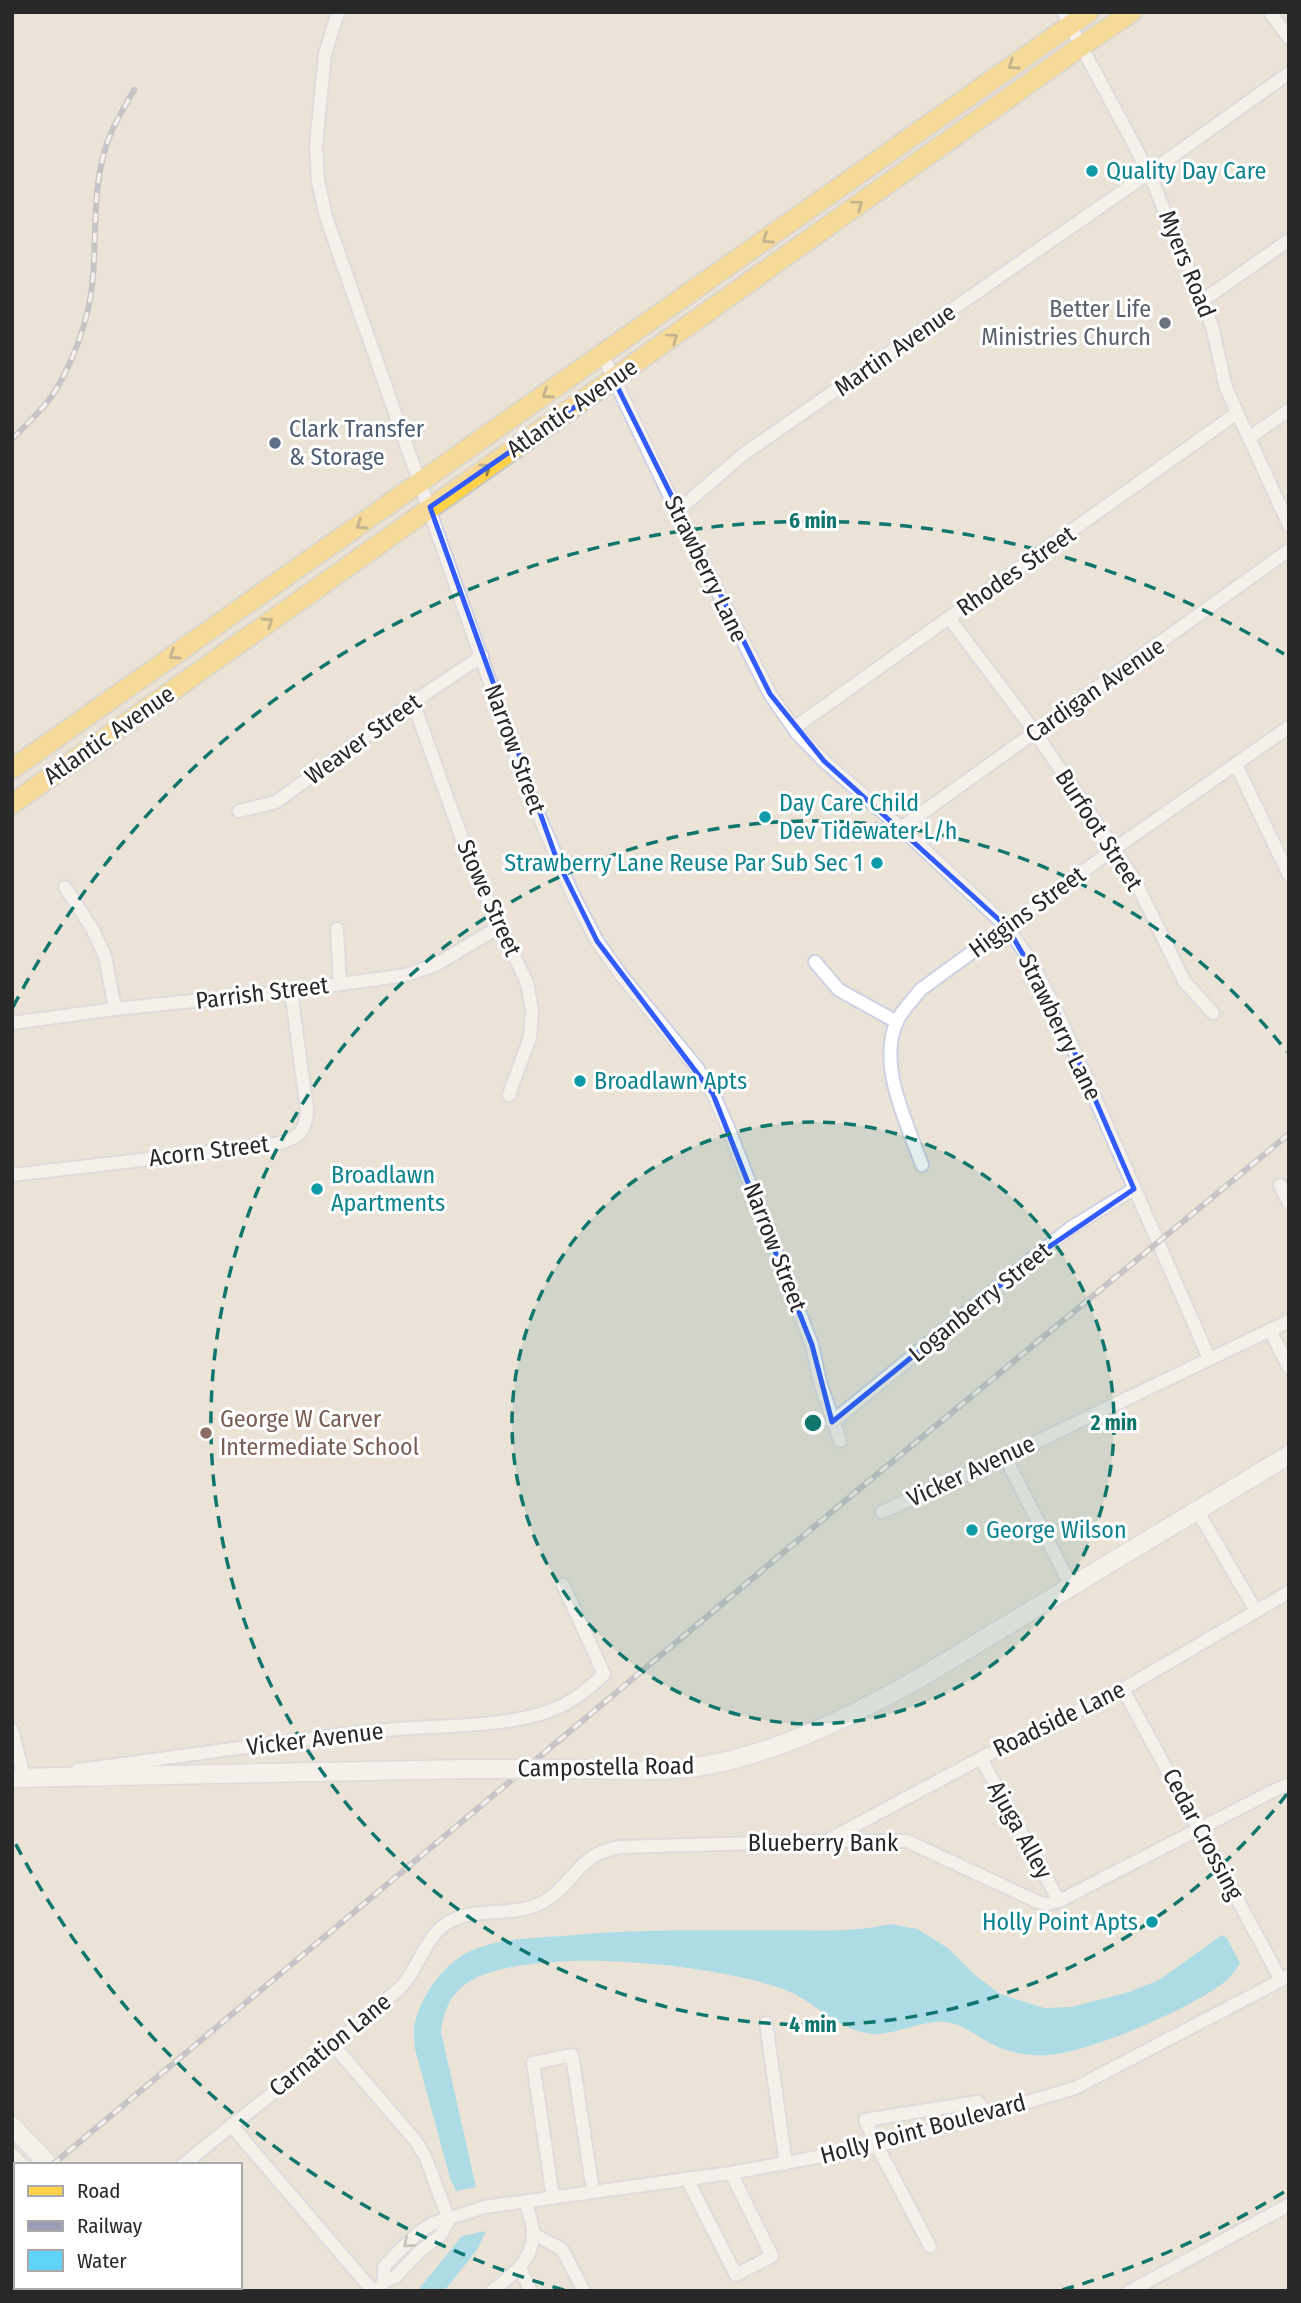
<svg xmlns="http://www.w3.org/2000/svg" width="1301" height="2303" viewBox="0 0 1301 2303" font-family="'Fira Sans Condensed',sans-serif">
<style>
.water{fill:#5fd3fa}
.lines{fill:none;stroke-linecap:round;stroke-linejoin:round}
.minor-casing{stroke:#cdd1e3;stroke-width:16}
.secondary-casing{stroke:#cdd1e3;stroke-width:21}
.primary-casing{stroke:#c7c7c7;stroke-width:23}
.minor{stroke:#fff;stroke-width:12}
.secondary{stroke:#fff;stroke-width:18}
.primary{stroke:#fed14b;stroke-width:19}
.rail-casing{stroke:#9a9eb4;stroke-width:6}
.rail{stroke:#fff;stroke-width:3.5;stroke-dasharray:10;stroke-linecap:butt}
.secondary-bridge-casing{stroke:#cdd1e3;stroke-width:21;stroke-linecap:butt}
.secondary-bridge{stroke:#fff;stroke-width:18}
.oneway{stroke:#937c3a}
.oneway2{stroke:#9e9e9e}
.marked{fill:none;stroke:#315bff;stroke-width:5;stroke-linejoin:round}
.ring{fill:none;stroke:#0f766e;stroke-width:3.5;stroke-dasharray:12 9}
.culture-dot{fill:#0f9aa8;stroke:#fff;stroke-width:2.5}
.worship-dot{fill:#6b7280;stroke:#fff;stroke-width:2.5}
.service-dot{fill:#5c6f8a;stroke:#fff;stroke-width:2.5}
.education-dot{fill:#8d6e63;stroke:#fff;stroke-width:2.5}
.labels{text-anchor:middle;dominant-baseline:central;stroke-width:6;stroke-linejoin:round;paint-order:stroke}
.culture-label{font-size:24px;fill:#0d838f;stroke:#fff;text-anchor:start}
.street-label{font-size:24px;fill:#282828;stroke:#fff}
.worship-label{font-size:24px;fill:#5b616d;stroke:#fff;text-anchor:end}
.service-label{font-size:24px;fill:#4e5e75;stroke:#fff;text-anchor:start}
.education-label{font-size:24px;fill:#785e54;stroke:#fff;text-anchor:start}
.centre{fill:#0f766e;stroke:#fff;stroke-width:3.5}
.ring-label{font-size:21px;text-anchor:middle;font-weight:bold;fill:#0f766e;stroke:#fff;stroke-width:6;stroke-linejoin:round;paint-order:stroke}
</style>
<rect width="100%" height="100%" fill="#ece3d7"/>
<g class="water">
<path d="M891,1924L917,1929L948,1948L976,1976L1000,1994L1044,2008L1071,2007L1129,1992L1159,1980L1222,1935L1227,1938L1240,1963C1235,1972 1227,1981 1219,1986C1185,2011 1073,2061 1033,2055C1019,2054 1004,2051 992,2044C976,2036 963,2024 945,2022C918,2020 892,2038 867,2033C834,2028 814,2000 783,1989C715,1964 530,1943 467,1983C450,1994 443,2013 441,2032L476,2187L456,2191L450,2178L415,2049C415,2042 413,2034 414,2028C419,1996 447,1958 478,1948C505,1938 534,1938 562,1936C633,1929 703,1930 774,1930C813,1930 852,1933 891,1924Z"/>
<polygon points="486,2231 477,2250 444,2291 417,2291 462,2236"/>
</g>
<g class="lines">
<g class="minor-casing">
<g id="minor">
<polyline points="338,12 325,54 316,146 318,181 326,217 529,793 572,893 597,941 621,975 698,1069 713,1094 729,1130 812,1345 820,1382 840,1441"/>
<polyline points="1063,12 1149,173 1212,326 1226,388 1289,525"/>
<polyline points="1270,12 1289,38"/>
<polyline points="1202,301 1289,240"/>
<polyline points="602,354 677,511 770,694 797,733 824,761 901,828 1007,927 1032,963 1058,1014 1209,1358"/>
<polyline points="1250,437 1289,410"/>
<polyline points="677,511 745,453 1149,173 1289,73"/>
<polyline points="949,618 1035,732 1114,849 1137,884 1184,981 1213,1013"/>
<polyline points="413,702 470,861 527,983 532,1011 530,1037 509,1095"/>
<polyline points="794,728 1237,413"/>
<polyline points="1236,765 1289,875"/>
<polyline points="239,811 276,802 413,702 482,656"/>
<polyline points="901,828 1289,550"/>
<polyline points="65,887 93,930 105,956 115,1009"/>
<polyline points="337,929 340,984"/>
<polyline points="815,962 839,990 897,1022"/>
<polyline points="12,1023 115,1009 291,991 406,975 435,965 501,926"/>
<path d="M922,1165C907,1123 877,1065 897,1021C902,1010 913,1000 920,990L1114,849L1289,727"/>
<path d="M12,1175L270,1145C293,1140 306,1137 307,1110L291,991"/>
<polyline points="1280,1185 1289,1203"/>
<polyline points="1270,1330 1289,1368"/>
<polyline points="832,1422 1037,1255 1072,1227 1134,1189"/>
<polyline points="1005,1457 1071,1586"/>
<polyline points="1197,1510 1256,1611"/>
<polyline points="882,1512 1005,1457 1289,1321"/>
<polyline points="1123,1689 1281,1980"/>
<polyline points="12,1730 24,1777 32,1776"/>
<polyline points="981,1758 1059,1901"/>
<path d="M78,1770C178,1757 278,1741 378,1731C429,1725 488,1728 537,1715C565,1707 584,1694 604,1674L563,1585"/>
<polyline points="830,1839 981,1758 1123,1689 1289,1592"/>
<polyline points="766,2023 786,2164"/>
<polyline points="333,2045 415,2140 425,2156 449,2220"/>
<polyline points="231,2125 373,2291"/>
<path d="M183,2165C240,2118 300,2073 357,2025C371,2012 387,2000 401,1987C419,1968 425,1937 447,1923C476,1905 515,1919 545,1901C576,1882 577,1854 620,1847L826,1841H907L1038,1902L1047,1904L1059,1901L1279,1788L1289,1785"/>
<polyline points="687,2179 736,2275 772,2256 731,2173"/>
<polyline points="553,2198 533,2063 572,2055 593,2191"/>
<polyline points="12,2224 16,2222"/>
<polyline points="533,2234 562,2249 584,2291"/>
<polyline points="930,2246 877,2146 865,2120 978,2102 988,2114"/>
<polyline points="520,2269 531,2291"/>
<polyline points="384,2281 395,2277 419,2252 441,2235 449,2220"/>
<polyline points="196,2287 199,2291"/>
<path d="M378,2291L384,2281V2267C396,2254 420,2228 436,2222C452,2217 468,2213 484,2207L731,2173L877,2146L1075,2088L1289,1976"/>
<path d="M492,2291C511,2276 532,2262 533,2235C534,2225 528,2212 526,2202"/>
<polyline points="1130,2291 1289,2205"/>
</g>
</g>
<g class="secondary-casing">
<g id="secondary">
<path d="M571,1769C611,1769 655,1773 695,1767C773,1756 855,1715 923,1676L1289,1455"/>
<polyline points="12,1778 468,1769"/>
<polyline points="12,2126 49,2165"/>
<polyline points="12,2158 18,2165"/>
<polyline points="132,2287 136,2291"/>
<polyline points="162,2287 166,2291"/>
</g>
</g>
<g class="primary-casing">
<g id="primary">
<polyline points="12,769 1089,12"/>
<path d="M12,804C368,551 725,301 1080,47L1132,12"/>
</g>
</g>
<use href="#minor" class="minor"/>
<use href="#secondary" class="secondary"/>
<use href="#primary" class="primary"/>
<g class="rail-casing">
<g id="rail">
<path d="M12,439C26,425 40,412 52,396C72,365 88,322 92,286C97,241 92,197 104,153C110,130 123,110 134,90"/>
<polyline points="52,2165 858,1490 1289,1134"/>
<polyline points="12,2198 16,2195"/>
</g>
</g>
<use href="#rail" class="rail"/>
<g class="secondary-bridge-casing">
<polyline id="secondary-bridge" points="468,1769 571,1769"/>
</g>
<use href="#secondary-bridge" class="secondary-bridge"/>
</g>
<defs><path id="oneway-chevron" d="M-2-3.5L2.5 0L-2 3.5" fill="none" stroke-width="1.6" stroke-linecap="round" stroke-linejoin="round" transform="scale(1.75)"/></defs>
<g class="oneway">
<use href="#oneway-chevron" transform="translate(1013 65) rotate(145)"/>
<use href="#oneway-chevron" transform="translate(858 205) rotate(-36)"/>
<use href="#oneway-chevron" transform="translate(767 239) rotate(145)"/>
<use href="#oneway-chevron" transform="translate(673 338) rotate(-36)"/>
<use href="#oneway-chevron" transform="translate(547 394) rotate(145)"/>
<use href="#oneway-chevron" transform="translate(486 468) rotate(-35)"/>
<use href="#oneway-chevron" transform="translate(361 525) rotate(145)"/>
<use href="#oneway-chevron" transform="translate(268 622) rotate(-35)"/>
<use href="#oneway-chevron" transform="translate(174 655) rotate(145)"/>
</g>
<use class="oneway2" href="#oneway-chevron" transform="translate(408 2243) rotate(139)"/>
<path d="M0 0H1301V2303H0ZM614,380L770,694L824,761L1007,927L1058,1014L1134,1189L1037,1255L832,1422L812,1345L713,1094L597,941L557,860L430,507Z" fill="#ece3d7" fill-opacity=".55" fill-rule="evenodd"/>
<path class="marked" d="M614,380L770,694L824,761L1007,927L1058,1014L1134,1189L1037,1255L832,1422L812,1345L713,1094L597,941L557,860L430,507Z"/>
<circle cx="813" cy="1423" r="301" fill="#0f766e" fill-opacity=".12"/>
<g class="ring">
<circle cx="813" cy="1423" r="301"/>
<path d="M1287 1794A602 602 0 1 1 1287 1052"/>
<path d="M1284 2192A902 902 0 0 1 1062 2290M564 2290A902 902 0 0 1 13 1839M13 1007A902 902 0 0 1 1284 654"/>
</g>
<g class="culture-dot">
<circle cx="1092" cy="171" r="7"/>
<circle cx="765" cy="817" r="7"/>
<circle cx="877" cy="863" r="7"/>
<circle cx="580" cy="1081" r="7"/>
<circle cx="317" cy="1189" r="7"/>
<circle cx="972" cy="1530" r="7"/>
<circle cx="1152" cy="1922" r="7"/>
</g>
<circle class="worship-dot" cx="1165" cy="323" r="7"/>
<circle class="service-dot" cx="275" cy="443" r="7"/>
<circle class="education-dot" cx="206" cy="1433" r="7"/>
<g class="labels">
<g class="culture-label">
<text x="1106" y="171">Quality Day Care</text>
<text x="779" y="803">Day Care Child<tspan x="779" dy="28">Dev Tidewater L/h</tspan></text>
<text x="863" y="863" text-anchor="end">Strawberry Lane Reuse Par Sub Sec 1</text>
<text x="594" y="1081">Broadlawn Apts</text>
<text x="331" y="1175">Broadlawn<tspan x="331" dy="28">Apartments</tspan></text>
<text x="986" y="1530">George Wilson</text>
<text x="1138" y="1922" text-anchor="end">Holly Point Apts</text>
</g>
<g class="street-label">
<text transform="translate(1187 264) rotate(68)">Myers Road</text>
<text transform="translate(895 350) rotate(-35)">Martin Avenue</text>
<text transform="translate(572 408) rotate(-35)">Atlantic Avenue</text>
<text transform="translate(706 569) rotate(64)">Strawberry Lane</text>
<text transform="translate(1016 571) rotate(-35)">Rhodes Street</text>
<text transform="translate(1095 690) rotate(-35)">Cardigan Avenue</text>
<text transform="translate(109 735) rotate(-35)">Atlantic Avenue</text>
<text transform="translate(363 739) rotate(-36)">Weaver Street</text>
<text transform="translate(515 749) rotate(70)">Narrow Street</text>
<text transform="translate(1099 830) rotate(57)">Burfoot Street</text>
<text transform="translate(489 898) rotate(66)">Stowe Street</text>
<text transform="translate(1027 912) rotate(-36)">Higgins Street</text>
<text transform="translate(262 993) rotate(-7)">Parrish Street</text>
<text transform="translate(1060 1027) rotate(64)">Strawberry Lane</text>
<text transform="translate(209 1151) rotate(-7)">Acorn Street</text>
<text transform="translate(775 1247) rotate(69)">Narrow Street</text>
<text transform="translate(980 1302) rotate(-39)">Loganberry Street</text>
<text transform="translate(971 1471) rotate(-25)">Vicker Avenue</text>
<text transform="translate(1059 1719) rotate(-26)">Roadside Lane</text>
<text transform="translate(315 1739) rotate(-7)">Vicker Avenue</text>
<text transform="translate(606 1767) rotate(-1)">Campostella Road</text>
<text transform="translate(1020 1830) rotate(61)">Ajuga Alley</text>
<text transform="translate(1203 1834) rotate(62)">Cedar Crossing</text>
<text x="823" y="1843">Blueberry Bank</text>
<text transform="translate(330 2045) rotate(-39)">Carnation Lane</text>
<text transform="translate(923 2129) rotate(-15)">Holly Point Boulevard</text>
</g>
<g class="worship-label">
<text x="1151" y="309">Better Life<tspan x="1151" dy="28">Ministries Church</tspan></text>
</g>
<g class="service-label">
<text x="289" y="429">Clark Transfer<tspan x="289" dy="28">&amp; Storage</tspan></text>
</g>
<g class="education-label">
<text x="220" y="1419">George W Carver<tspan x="220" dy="28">Intermediate School</tspan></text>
</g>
</g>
<circle cx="813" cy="1423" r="10" class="centre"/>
<g class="ring-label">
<text x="813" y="528">6 min</text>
<text x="1114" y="1430">2 min</text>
<text x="813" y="2032">4 min</text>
</g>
<rect width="1301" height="2303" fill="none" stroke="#282828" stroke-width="28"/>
<rect x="14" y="2163" width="228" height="126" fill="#ffffff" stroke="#a9a9a9" stroke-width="2"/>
<rect x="28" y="2186" width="35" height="10" fill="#fed14b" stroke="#a9a9a9" stroke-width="2"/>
<text x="77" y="2198" font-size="21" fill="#282828">Road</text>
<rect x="28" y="2221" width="35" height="10" fill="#9a9eb4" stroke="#a9a9a9" stroke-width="2"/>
<text x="77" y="2233" font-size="21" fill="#282828">Railway</text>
<rect x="28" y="2250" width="35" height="21" fill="#5fd3fa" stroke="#a9a9a9" stroke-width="2"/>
<text x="77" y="2268" font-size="21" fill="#282828">Water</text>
</svg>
